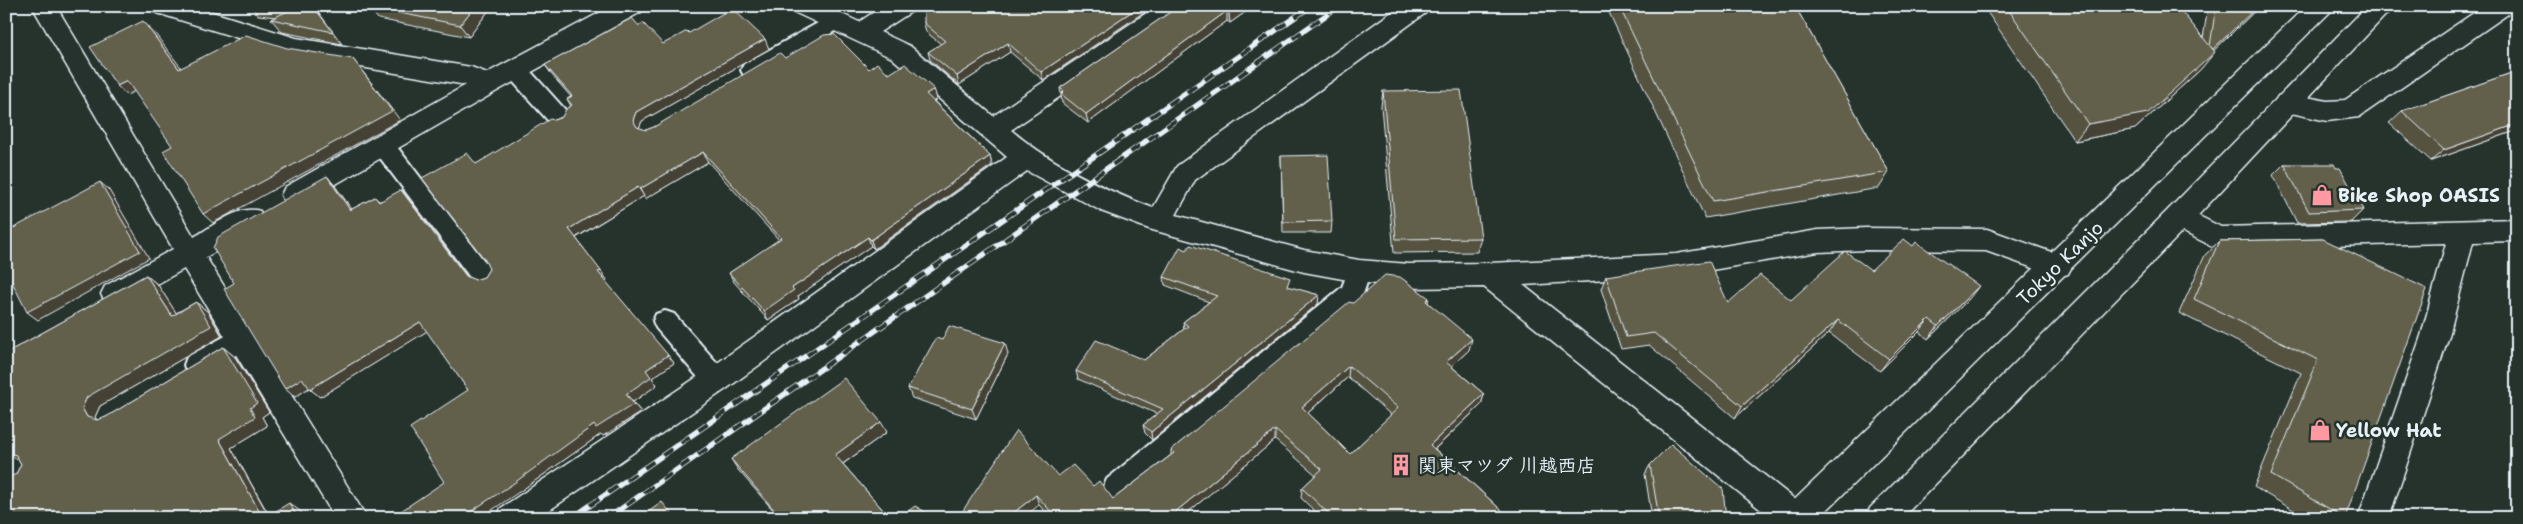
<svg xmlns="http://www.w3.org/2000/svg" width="2523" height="524" viewBox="0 0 2523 524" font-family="'Shantell Sans','Klee One',sans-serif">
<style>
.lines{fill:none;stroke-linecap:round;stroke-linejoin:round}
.service-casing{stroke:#e8f1f8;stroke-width:4}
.minor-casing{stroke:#e8f1f8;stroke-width:3}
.trunk-casing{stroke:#e8f1f8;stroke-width:3}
.service{fill:#26332d;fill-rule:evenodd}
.minor{fill:#26332d;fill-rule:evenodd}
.trunk{fill:#26332d;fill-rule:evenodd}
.rail-casing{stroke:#e8f1f8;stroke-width:5.5}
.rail{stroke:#26332d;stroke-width:4;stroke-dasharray:11;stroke-linecap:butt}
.wall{fill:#545341;stroke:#e8f1f8;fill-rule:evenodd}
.shaded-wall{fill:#454335;stroke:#e8f1f8}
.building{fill:#62604c;stroke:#e8f1f8;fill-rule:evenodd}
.labels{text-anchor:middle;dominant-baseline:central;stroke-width:5;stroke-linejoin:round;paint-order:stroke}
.poi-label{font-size:19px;font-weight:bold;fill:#e8f1f8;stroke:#26332d;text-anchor:start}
.street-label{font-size:19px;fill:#e8f1f8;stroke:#26332d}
</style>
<rect width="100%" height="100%" fill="#26332d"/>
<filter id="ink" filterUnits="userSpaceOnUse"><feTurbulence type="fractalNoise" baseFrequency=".02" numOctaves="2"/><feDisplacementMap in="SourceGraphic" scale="10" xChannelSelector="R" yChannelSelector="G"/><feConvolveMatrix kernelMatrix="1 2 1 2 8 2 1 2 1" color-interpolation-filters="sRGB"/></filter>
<g filter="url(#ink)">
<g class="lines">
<g class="service-casing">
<g id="service">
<polygon points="836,13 843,16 846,21 843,26 760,76 752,78 744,76 741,70 744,64"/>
<polygon points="516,62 524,64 568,113 571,119 568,125 560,128 552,125 508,76 505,70 508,64"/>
<polygon points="383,136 391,139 491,270 495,277 491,284 483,287 475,284 375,151 372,145 375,139"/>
<polygon points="1359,261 1367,264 1371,271 1361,300 1125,497 1116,500 1107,497 1103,488 1107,479 1342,287 1351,264"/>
<polygon points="665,311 674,314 725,372 729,380 725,388 716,391 707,388 656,328 653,321 656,314"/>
<path d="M240,328L249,332L252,339L249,346C232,356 207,380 187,373L184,365L187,357Z"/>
</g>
</g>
<g class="minor-casing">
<g id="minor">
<path d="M32,6H56L194,237C212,227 239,204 260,211L263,219L260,227L206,257L367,518H335L184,269L125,302L115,306L105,302L101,294L105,286L173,249Z"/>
<polygon points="151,6 193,6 296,38 471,67 487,73 612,6 644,6 641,12 497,91 303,203 294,206 285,203 281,195 285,187 466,85 296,56 154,12"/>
<path d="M791,6H825L859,22L883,6H914L911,12L880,32L910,46L993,116L1157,6H1187L1184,12L1011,130C1052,165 1103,189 1153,208L1177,166L1400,6H1430L1427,12L1195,180L1176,215L1304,250L1359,260L1409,264L1490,263L1676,254L1818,230L1866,228L1987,229L2068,258L2072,266L2068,274L2058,277L1986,251L1866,250L1818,252L1676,276L1523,285L1806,508L1810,518H1771L1484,287L1409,288L1359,282L1304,272L1149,229L1101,211L1027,171L726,389L538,518H497L501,508L706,371L1007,157L892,58L794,12Z"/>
<polygon points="2484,6 2514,6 2511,12 2359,117 2327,121 2278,110 2274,103 2278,96 2287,93 2327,101 2345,100"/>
<polygon points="2179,206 2221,227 2517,219 2517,241 2473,242 2449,336 2389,518 2358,518 2421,336 2446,243 2218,249 2169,225 2166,217 2169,209"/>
</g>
</g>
<g class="trunk-casing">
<g id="trunk">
<polygon points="2306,6 2333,6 2330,12 1819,518 1782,518 1786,508"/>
<polygon points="2367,6 2394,6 2189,225 1902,518 1866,518 1870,508 2169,209"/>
</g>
</g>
<use href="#service" class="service"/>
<use href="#minor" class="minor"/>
<use href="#trunk" class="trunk"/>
<g class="rail-casing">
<g id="rail">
<polyline points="572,518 1311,6"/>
<polyline points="608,518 1339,6"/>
</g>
</g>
<use href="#rail" class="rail"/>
</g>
<g class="wall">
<polygon points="251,6 314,6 342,44 282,32 271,19 276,17 258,15"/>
<polygon points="370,6 492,6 469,37 378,19 369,7"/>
<polygon points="927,6 1153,6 1043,80 1010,52 959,85 930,60 928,52 941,44 926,32 924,23"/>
<polygon points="1179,6 1254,6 1230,23 1227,21 1088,123 1062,103 1060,88"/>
<polygon points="1606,6 1795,6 1889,172 1879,188 1705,218"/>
<polygon points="1983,6 2177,6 2203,38 2208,6 2260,6 2214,50 2201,69 2135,129 2075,141"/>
<polygon points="639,26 663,44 689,33 769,49 642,121 639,128 646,130 654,127 785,58 869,69 889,74 934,89 937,99 934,101 990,156 992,165 874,249 871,246 798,296 799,299 768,320 734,282 729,273 779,240 708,162 645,199 644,196 576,238 607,280 605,281 674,363 652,378 657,385 633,402 641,412 603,436 601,434 522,490 444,482 468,390 427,331 320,397 309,388 295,397 234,283 327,176 335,186 352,209 375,197 379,201 409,199 467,277 475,280 484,277 489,269 476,164 554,120 562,117 571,106 567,99 571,97 552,75 545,65"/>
<polygon points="2517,71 2517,132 2515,131 2431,161 2389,123 2402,111"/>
<polygon points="1383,91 1481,238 1477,252 1394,253 1381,106"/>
<polygon points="1281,156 1332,221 1331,233 1283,233"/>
<polygon points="2284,164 2336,168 2363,210 2351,222 2297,223 2273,175"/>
<polygon points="2323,239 2345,518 2307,518 2254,487 2301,373 2179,313 2205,255 2219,241"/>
<polygon points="1871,270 1969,299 1928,339 1919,332 1880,371 1829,333 1735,418 1649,345 1621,349 1601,289 1606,276 1728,303 1791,300"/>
<polygon points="146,275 158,285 176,313 196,302 208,312 222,336 100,406 95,417 97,420 106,417 223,347 235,357 269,412 262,417 267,426 231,448 269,515 300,511 305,518 6,518 16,474 21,464 19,460 6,453 6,353"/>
<polygon points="1164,277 1289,287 1319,295 1318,304 1152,440 1145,433 1143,425 1157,414 1078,379 1076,371 1144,360 1184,329 1183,322 1209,302 1165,285"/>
<path d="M1429,298L1428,302L1469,350L1451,366L1484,394L1481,405L1435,449L1510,518H1322L1301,498L1302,488L1316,475L1275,440L1181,518H1051L1039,505L958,518L1058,476L1093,486L1113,499L1171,455V450L1353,303ZM1348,377L1391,415L1350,454L1308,413Z"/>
<polygon points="942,340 1008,354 976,419 912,398 908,388"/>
<polygon points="887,432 843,464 890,518 780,518 738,470 731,459"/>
<polygon points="1650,465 1726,518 1652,518 1645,474"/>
</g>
<g class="shaded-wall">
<polygon points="475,6 492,6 469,37 460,25"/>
<polygon points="1140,6 1153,6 1043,80 1041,72"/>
<polygon points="1240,6 1254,6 1230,23 1229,13"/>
<polygon points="2257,6 2260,6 2200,64 2210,52"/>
<polygon points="1227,11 1227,21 1088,123 1086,114"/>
<polygon points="143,21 153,31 189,78 179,69"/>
<polygon points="765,39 769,49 642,121 638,130 633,120 636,112"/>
<polygon points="1008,43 1010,52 959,85 957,76"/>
<polygon points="2215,52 2201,69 2135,129 2075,141 2088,124"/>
<polygon points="353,59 400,120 213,223 203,214"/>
<polygon points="127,81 137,90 127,95 117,86"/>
<polygon points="934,89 937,99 929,104 926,94"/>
<polygon points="2517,124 2517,130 2515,131 2431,161 2444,150"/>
<polygon points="703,152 708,162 645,199 640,189"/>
<polygon points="990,156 992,165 874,249 871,240"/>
<polygon points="327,176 335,186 359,220 350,210"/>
<polygon points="100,182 109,190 149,258 38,320 27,312"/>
<polygon points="638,187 644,196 575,238 569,229"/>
<polygon points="401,190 409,199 474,285 466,276"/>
<polygon points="868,237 871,246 798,296 799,299 768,320 764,311 792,288"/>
<polygon points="601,271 607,280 605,281 598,272"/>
<polygon points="146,275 158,285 184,325 172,316"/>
<polygon points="1979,286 1969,299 1928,339 1938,326"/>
<polygon points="1319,295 1318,304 1152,440 1151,432"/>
<polygon points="196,302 208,312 222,336 100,406 95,417 100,426 87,417 82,408 87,397"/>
<polygon points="1929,319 1919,332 1880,371 1889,359"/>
<polygon points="1838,320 1829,333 1735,418 1742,406"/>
<polygon points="420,322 429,330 320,397 310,389"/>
<polygon points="1472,339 1469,350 1444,373 1446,362"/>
<polygon points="1005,343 1008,354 976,419 972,409"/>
<polygon points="223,347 235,357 269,412 262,417 267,426 231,448 270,518 263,518 219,439 250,408"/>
<polygon points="668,355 674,363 652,378 657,385 633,402 626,394 646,370"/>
<polygon points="1349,366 1348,377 1302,418 1302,407"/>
<polygon points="302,378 312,386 295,397 285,389"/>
<polygon points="1484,394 1481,405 1428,455 1430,445"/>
<polygon points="634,404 641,412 603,436 601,434 522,490 480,518 461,518 594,425"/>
<polygon points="881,422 887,432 841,465 835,455"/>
<polygon points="1275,430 1275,440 1181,518 1168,518"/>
<polygon points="1036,495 1039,505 1023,518 1007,518"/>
<polygon points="289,503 300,511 305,518 298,518"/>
</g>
<g class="building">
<polygon points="273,6 313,6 333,32 271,19 292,9"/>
<polygon points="370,6 475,6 460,25 369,7"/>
<polygon points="927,6 1140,6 1041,72 1008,43 957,76 928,52 945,41 924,23 924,8"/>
<polygon points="1179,6 1240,6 1229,13 1227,11 1086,114 1061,94 1064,91 1060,88"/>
<polygon points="1619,6 1795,6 1889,172 1713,201"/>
<polygon points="2006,6 2177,6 2215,52 2148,113 2088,124"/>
<polygon points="2216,6 2258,6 2213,49 2210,46"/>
<polygon points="732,8 765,39 636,112 633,120 637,127 646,130 654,127 780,53 785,58 824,35 834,34 869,69 877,63 889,74 905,64 934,89 926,94 990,156 871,240 868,237 792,288 794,290 764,311 729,273 781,238 703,152 640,189 638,187 569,229 601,271 598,272 668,355 646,370 651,377 626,394 634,404 596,428 594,425 514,483 461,518 401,518 398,513 444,482 410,428 468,390 420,322 310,389 302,378 285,389 224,289 234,283 213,248 218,237 327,176 350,210 375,197 379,202 401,190 466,276 475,280 484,277 489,269 485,260 422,178 467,153 476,164 550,119 554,120 562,117 566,109 572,105 567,99 572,96 545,65 632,18 639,26 643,23 663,44 687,31 689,33"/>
<polygon points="143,21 179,69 246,35 287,48 353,59 392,111 203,214 163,151 172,146 127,81 117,86 90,47"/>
<polygon points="2517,71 2517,124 2444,150 2402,111"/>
<polygon points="1461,90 1481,238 1396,239 1383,91"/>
<polygon points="1328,155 1332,221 1283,222 1281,156"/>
<polygon points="2284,164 2334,164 2336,168 2340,168 2363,210 2309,212"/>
<polygon points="100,182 140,251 27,312 6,270 6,232"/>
<polygon points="1904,239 1913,246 1916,242 1979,286 1938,326 1929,319 1889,359 1838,320 1742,406 1654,333 1626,337 1606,276 1709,261 1728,303 1760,275 1791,300 1845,251 1871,270"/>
<polygon points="2323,239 2427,289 2345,518 2271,475 2318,360 2194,299 2219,241"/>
<polygon points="1190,245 1290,278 1287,286 1319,295 1151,432 1143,425 1163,409 1076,371 1096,340 1144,360 1188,326 1183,322 1217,296 1164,277 1180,247 1187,250"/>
<polygon points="146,275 172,316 196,302 211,326 87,397 82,408 87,417 97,420 106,417 223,347 257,403 250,408 255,417 219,439 263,518 6,518 6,479 16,474 21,464 16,455 6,452 6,353"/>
<path d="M1385,275L1400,277L1429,298L1426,301L1472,339L1446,362L1484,394L1430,445L1510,518H1333L1302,488L1322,469L1275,430L1168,518H1057L1036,495L1007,518H958L1016,430L1058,476L1073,465L1093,486L1099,481L1113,499L1174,453L1171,450L1349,302L1353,303ZM1349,366L1398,408L1350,454L1302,407Z"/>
<polygon points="949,326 1005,343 972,409 908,388 936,338 942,340"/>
<polygon points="844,378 881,422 835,455 890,518 781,518 731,459"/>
<polygon points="1671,444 1723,489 1726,518 1659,518 1650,465"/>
<polygon points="662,502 675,518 640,518"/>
<polygon points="289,503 298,518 265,518"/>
<polygon points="915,506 936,518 899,518"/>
</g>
</g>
<defs>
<g id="shop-bare" transform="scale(1.725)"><path d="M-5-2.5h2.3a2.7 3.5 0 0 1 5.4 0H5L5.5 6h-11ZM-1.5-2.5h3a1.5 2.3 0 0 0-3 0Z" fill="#ff9aa2" stroke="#26332d" stroke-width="2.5" paint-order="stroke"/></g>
<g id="building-bare" transform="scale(1.725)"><path d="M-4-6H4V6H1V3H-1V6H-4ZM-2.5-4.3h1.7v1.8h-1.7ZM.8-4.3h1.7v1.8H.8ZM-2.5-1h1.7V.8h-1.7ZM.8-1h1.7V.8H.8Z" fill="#ff9aa2" stroke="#26332d" stroke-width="2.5" paint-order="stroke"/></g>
</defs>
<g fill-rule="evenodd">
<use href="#shop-bare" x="2322" y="195"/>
<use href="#shop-bare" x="2320" y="430"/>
<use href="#building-bare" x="1401" y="465"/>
</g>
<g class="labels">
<g class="poi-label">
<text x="2338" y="195">Bike Shop OASIS</text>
<text x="2336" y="430">Yellow Hat</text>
<text x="1418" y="465">関東マツダ 川越西店</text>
</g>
<g class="street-label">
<text transform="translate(2060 263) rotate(-44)">Tokyo Kanjo</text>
</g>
</g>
<rect width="2523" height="524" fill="none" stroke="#26332d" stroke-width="25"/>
<rect x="12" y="12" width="2498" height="499" fill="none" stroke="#e8f1f8" stroke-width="2" filter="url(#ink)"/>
</svg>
